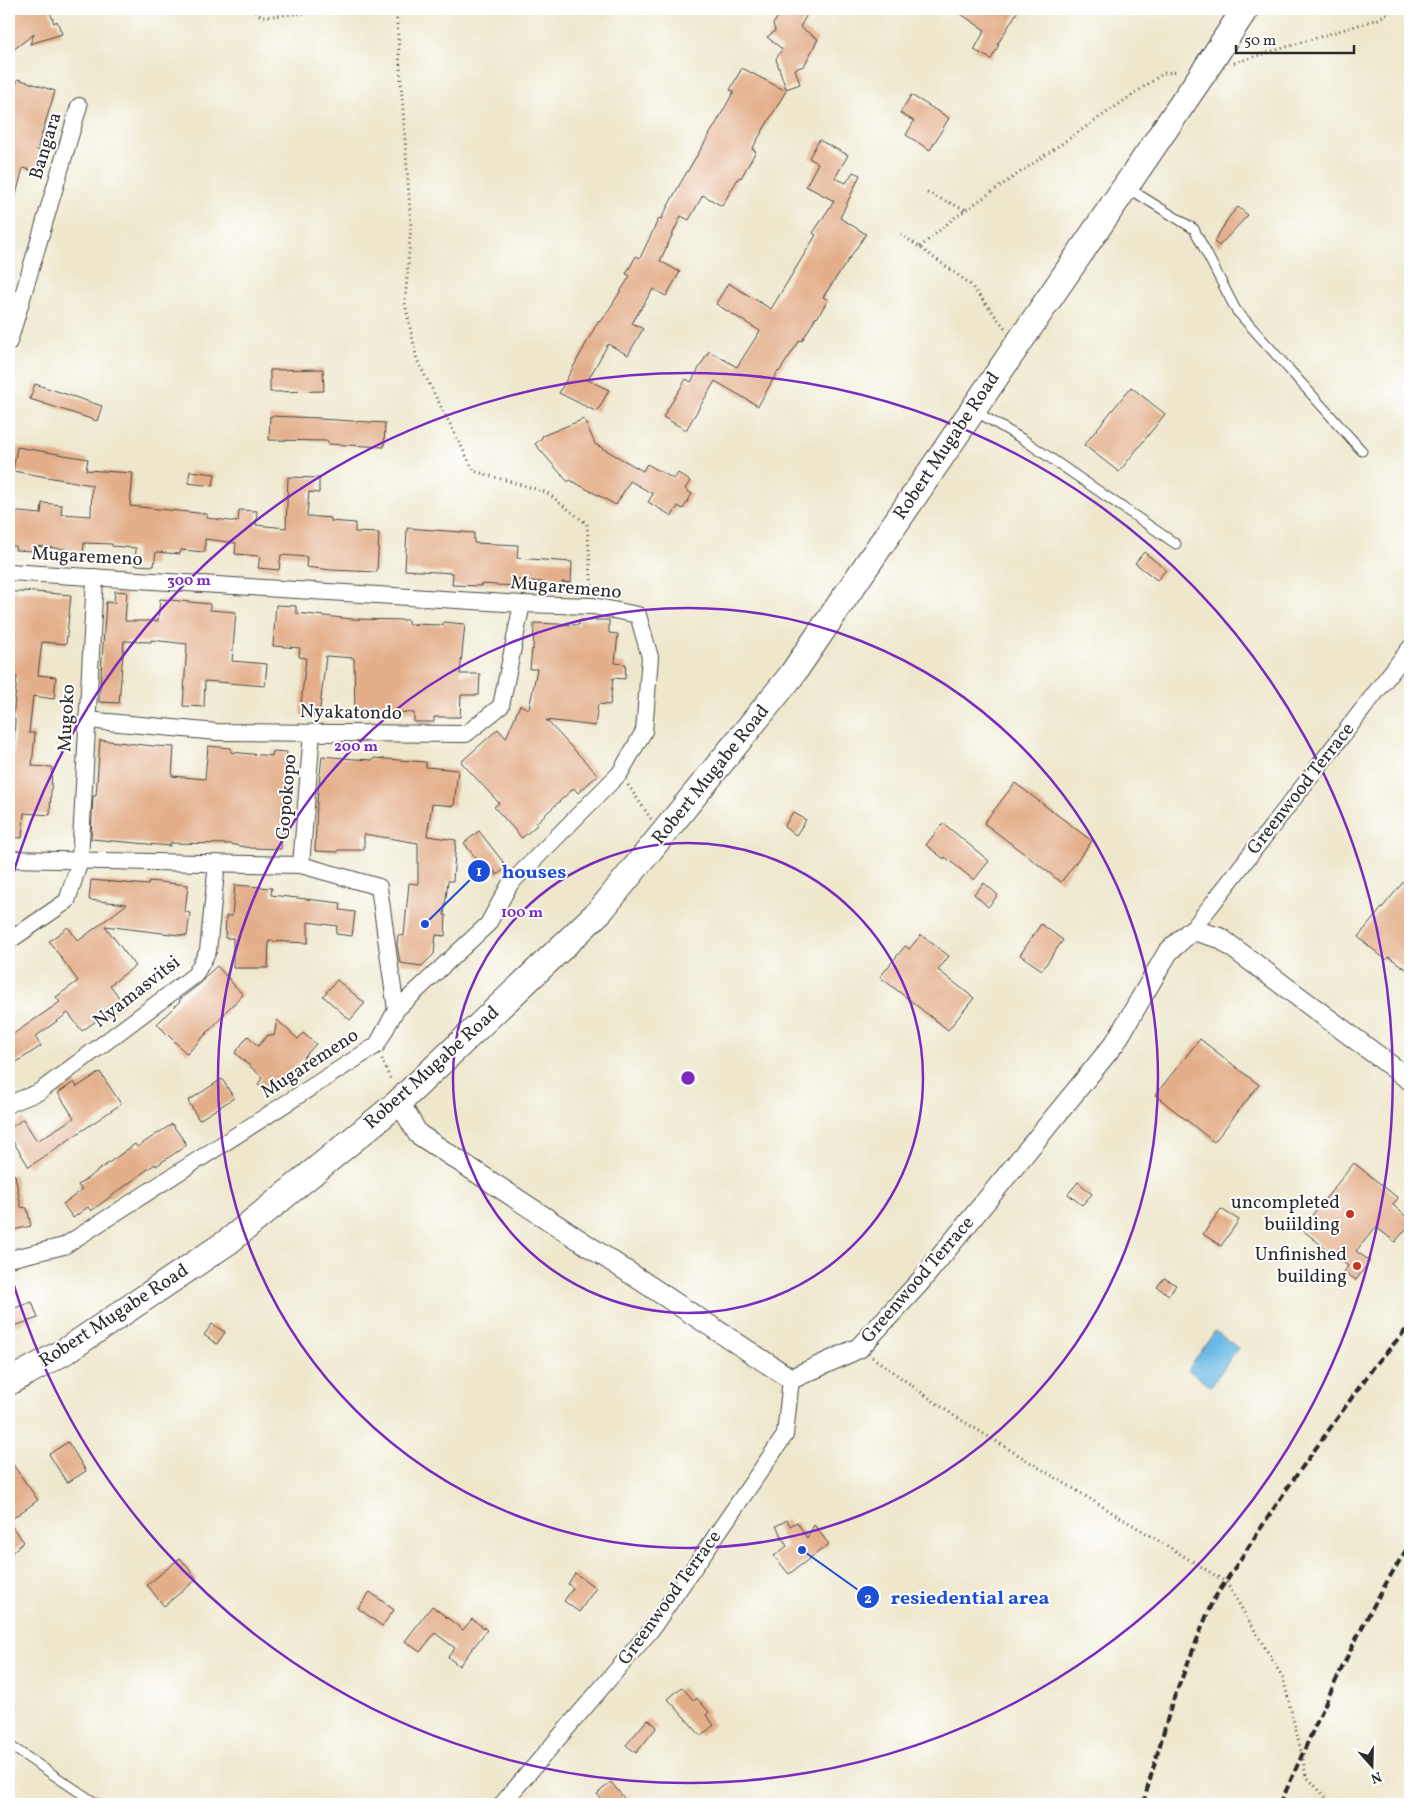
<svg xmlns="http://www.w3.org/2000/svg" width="1419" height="1813" viewBox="0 0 1419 1813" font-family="Vollkorn,serif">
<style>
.water{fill:#6bbae5;stroke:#4b7288}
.building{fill:#e3ae89}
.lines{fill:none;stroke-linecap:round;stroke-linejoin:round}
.service-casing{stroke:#484743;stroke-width:11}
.minor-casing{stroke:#484743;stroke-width:18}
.tertiary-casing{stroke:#484743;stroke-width:22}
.primary-casing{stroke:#484743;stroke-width:28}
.path{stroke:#484743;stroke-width:3;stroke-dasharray:1 4;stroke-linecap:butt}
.service{stroke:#fff;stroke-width:9}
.minor{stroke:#fff;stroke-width:16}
.tertiary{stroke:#fff;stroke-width:20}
.primary{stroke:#fff;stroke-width:26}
.rail{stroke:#2b2b2b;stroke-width:4;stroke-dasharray:8 4;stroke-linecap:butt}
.ring{fill:none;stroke:#7b2cbf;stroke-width:2.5}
.poi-dot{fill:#c8321e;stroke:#fff;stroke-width:2}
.labels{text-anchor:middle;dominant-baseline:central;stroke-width:4;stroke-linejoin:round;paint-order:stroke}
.street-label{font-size:19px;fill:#2b2b2b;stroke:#fff}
.poi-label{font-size:19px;fill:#2b2b2b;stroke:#fff;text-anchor:end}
.centre{fill:#7b2cbf;stroke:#fff;stroke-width:2.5}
.ring-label{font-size:15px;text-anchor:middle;font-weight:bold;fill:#7b2cbf;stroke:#fff;stroke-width:4;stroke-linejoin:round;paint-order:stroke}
.leader{fill:none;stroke:#1d4ed8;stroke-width:2}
.callout-dot{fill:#1d4ed8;stroke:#fff;stroke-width:2}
.mark-label{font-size:15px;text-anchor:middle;font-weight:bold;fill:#fff}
.callout-label{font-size:20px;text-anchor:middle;font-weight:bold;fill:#1d4ed8;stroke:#fff;stroke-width:4;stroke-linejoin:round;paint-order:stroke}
</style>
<rect width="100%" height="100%" fill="#fff"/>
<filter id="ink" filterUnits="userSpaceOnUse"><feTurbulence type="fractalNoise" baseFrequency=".02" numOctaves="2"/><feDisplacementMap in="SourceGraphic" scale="10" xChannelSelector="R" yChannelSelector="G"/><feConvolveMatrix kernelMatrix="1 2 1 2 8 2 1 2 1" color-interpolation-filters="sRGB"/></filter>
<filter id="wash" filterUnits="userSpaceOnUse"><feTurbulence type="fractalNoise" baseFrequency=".0096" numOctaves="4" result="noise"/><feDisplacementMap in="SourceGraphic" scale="20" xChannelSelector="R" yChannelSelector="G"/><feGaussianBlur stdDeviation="1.12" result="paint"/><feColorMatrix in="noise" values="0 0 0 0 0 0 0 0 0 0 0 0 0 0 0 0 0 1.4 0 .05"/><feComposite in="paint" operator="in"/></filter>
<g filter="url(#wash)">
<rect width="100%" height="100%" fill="#eee7cc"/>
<polygon class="water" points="1215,1331 1238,1348 1211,1386 1188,1370"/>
<g id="blocks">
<g class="building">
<polygon points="9,9 49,9 54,23 57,21 62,34 30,44 34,34 9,53"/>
<polygon points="784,9 810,9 800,27 818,39 804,66 795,69 800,84 786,89 776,59 782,49 767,37 775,31 773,24"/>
<polygon points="953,9 1019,9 997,45 999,45 991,59 974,50 985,30"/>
<polygon points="742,68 786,91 752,149 756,151 741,178 739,177 722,206 703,195 689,220 681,216 660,261 680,272 666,296 653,289 632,323 643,329 628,355 608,344 588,380 609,390 597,412 559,393 599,320 601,322 630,276 626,274 636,256 640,258 659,218 661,219 681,182 714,127 734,91 730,90"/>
<polygon points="18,79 55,91 37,150 44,152 38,172 23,168 13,206 9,205 9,108"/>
<polygon points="911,95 949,118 930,150 906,135 914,121 900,113"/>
<polygon points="819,140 848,155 835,178 846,183 853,172 860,175 840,218 866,234 823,297 828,300 817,318 816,317 802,341 800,340 779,372 778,371 758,406 715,381 686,430 663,417 686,379 691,382 709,351 737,367 760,331 716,304 728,283 771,309 816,235 813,233 834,201 806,186 818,163 809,158"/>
<polygon points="1238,207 1248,215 1219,246 1214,242 1229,217"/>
<polygon points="323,369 324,391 270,392 270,370"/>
<polygon points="35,384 102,406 97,421 30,399"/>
<polygon points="1131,387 1165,414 1119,472 1084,445"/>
<polygon points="270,416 320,418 320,419 385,423 384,447 328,444 328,441 269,440"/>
<polygon points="584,419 595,444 643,471 647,464 674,479 678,473 690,481 685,489 692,494 683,509 678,506 672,516 648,502 653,494 630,481 616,505 570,480 568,482 535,444 542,438 542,436"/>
<polygon points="17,447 88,459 86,470 133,473 130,506 207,514 207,518 238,522 239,510 257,511 256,525 286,528 288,477 319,478 319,493 309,492 307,516 331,518 331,521 355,523 355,532 379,533 377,572 331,570 306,567 307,557 281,555 279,570 258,568 260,556 235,554 236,543 205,539 205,552 181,550 180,554 156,552 154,566 135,565 136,548 112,546 112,544 84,543 83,558 64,556 65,549 34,546 33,551 15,550 16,546 9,546 9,511 41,514 42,503 62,505 61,514 91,516 92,485 13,471"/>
<polygon points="190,471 215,474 213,486 188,483"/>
<polygon points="407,528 474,533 474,543 518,545 517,558 572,562 571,583 562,582 562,590 541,589 542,582 516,580 515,586 480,584 481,586 452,585 453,573 405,570"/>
<polygon points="1144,552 1166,570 1157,580 1135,563"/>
<polygon points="23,591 71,595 66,644 42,642 38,675 56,677 54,699 33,696 29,733 35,733 32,766 52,767 50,815 24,813 22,838 9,837 9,761 13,761 15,719 13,718 17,677 9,676 9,592 23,592"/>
<polygon points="115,591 127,592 125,621 158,621 160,599 210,604 210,610 236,612 232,661 267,664 265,686 205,681 204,707 183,706 187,644 151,640 151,642 124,641 119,703 99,702 106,602 114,603"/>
<polygon points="276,605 296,606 296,613 352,619 408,620 408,624 443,625 443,622 465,624 460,674 480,674 479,695 461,695 460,717 434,717 434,722 414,722 414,713 376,711 376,715 355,715 354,658 326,656 319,716 300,714 306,658 299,657 300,648 273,646"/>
<polygon points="579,620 609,620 609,633 618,634 615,663 626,664 625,679 613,678 610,705 598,704 595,726 546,720 598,775 578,793 574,788 536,823 537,825 522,838 494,807 499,803 461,762 498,729 506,738 520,705 529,709 537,669 530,669 532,649 533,650 534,623 579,625"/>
<polygon points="100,740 153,746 174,747 172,776 205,779 208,746 231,748 231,752 272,756 273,751 287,752 281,849 251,848 230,844 170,843 170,846 91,839 93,796 96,796"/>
<polygon points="322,756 354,759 374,760 374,758 426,762 426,767 458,770 454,806 432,804 427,836 456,840 453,881 448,881 444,915 446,915 445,936 436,935 434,954 422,966 400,963 397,944 398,935 404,936 409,883 418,884 418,843 364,834 364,850 338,850 338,852 315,851 317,801"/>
<polygon points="1015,783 1092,841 1061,882 984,823"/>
<polygon points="793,812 806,820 796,835 784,827"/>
<polygon points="943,823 989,861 974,880 945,857 944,859 926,845"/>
<polygon points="479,831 507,867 497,875 492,868 487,872 464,843"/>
<polygon points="1410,874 1410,972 1389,957 1386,960 1358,937"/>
<polygon points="91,880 148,885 149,881 188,885 185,912 190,913 187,936 105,926 135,966 110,985 124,1004 105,1018 103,1016 82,1031 68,1013 35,1037 41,1046 9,1067 9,1037 60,1002 56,997 78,981 49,941 68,927 78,941 127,904 89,900"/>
<polygon points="984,883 998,895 988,907 974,894"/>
<polygon points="235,885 272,888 271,895 341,903 340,910 355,912 352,936 336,934 337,926 308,922 308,943 269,941 268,968 233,968 233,938 225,938 226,916 232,916"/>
<polygon points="1041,924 1063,940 1042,970 1020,955"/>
<polygon points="921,935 949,956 938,970 974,998 948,1030 880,977 905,946 909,949"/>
<polygon points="217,966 243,995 224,1013 225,1014 187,1054 157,1024 180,1001 179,1000 201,983 206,976"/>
<polygon points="337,980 365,1003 350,1020 323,996"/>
<polygon points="277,1020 298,1039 303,1033 316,1044 294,1068 293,1067 276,1089 272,1086 267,1092 258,1085 262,1077 235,1053 248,1036 258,1046 268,1035 274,1036"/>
<polygon points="1200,1039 1259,1085 1214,1142 1155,1095"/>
<polygon points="100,1072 121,1104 29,1167 9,1135 9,1129 23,1119 37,1141 74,1118 58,1093 74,1082 77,1087"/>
<polygon points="222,1079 234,1098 199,1120 188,1101"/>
<polygon points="172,1124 187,1145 156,1166 155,1164 91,1211 88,1207 73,1218 63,1204 82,1190 78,1185 135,1144 137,1147"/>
<polygon points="1354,1163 1398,1198 1393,1205 1410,1220 1410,1224 1395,1242 1376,1227 1356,1251 1370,1261 1356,1280 1344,1272 1348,1266 1301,1229"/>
<polygon points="9,1175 15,1175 21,1207 27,1208 31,1226 9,1231"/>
<polygon points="1078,1182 1092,1194 1082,1205 1068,1194"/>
<polygon points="1221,1209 1239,1220 1221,1246 1203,1234"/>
<polygon points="1164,1278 1176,1285 1169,1295 1157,1287"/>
<polygon points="32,1302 38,1318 11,1327 9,1320 9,1310"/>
<polygon points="212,1324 225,1332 217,1344 204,1335"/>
<polygon points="68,1442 86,1471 67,1483 49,1454"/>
<polygon points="9,1459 38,1500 9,1521"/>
<polygon points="787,1520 790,1526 797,1522 807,1538 814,1525 829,1544 789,1574 774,1556 787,1546 776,1526"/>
<polygon points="9,1523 24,1542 9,1555"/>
<polygon points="180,1558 197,1579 164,1606 147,1585"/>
<polygon points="575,1573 596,1588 579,1612 564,1601 573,1588 568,1584"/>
<polygon points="370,1592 394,1610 382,1626 358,1608"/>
<polygon points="432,1606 463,1630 472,1619 487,1630 459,1666 448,1657 455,1648 435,1633 420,1652 405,1641"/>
<polygon points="682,1687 694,1701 697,1698 709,1712 706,1715 714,1725 701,1736 668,1699"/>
<polygon points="648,1719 657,1727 636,1753 626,1745"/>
<polygon points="611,1782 629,1804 605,1804 597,1794"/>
</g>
</g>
</g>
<g filter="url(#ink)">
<use href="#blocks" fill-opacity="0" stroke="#484743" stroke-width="1"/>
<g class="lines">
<g class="service-casing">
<g id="service">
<polyline points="1128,188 1194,229 1236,310 1362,451"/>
<polyline points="975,411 1024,440 1176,544"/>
<polyline points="9,1745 97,1804"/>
</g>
</g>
<g class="minor-casing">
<g id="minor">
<polyline points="9,342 79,106"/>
<polyline points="9,572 522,604 593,606 638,615 650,657 644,731 620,773 510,884 488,924 396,1010 377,1045 64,1246 9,1259"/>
<polyline points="86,720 217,732 466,734 501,706 522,604"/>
<polyline points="9,859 301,865 379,887 396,1010"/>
<polyline points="301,865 312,733"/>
<polyline points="1192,930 1410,648"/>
<polyline points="9,941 67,901 80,861 95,577"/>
<polyline points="9,1104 39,1092 195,975 208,951 217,863"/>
<polyline points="502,1804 651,1630 785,1435 791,1379"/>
</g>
</g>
<g class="tertiary-casing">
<polyline id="tertiary" points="399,1102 418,1134 791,1379 859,1348 919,1283 1115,1043 1168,952 1192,930 1220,938 1410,1080"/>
</g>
<g class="primary-casing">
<polyline id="primary" points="9,1382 67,1350 229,1241 399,1102 601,910 791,676 1204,72 1245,9"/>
</g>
<g class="path">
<polyline points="251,9 262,17 349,9"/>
<polyline points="396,9 411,225 405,303 417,360 474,471 546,492 587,524 592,590"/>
<polyline points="1234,63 1378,19 1394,9"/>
<polyline points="927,193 966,210"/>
<polyline points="901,234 969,283 1005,328"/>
<polyline points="920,247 954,218 1164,73 1179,72"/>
<polyline points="628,785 651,819"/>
<polyline points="382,1059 391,1081"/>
<polyline points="872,1357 953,1415 1226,1582 1283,1678 1302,1755 1306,1776 1332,1804"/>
</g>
<use href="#service" class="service"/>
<use href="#minor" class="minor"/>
<use href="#tertiary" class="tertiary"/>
<use href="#primary" class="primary"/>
<g class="rail">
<polyline points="1143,1804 1172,1703 1212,1602 1286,1490 1373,1368 1410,1325"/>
<path d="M1280,1804C1320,1716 1357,1626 1410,1544"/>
</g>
</g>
</g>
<g class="ring">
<circle cx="688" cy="1078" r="235"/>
<circle cx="688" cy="1078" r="470"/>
<path d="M10 884A705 705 0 1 1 10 1272"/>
</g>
<g class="poi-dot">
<circle cx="1350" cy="1214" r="5"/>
<circle cx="1357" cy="1266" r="5"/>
</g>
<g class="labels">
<g class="street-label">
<text transform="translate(46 146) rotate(-73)">Bangara</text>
<text transform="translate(947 446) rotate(-56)">Robert Mugabe Road</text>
<text transform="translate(87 557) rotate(3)">Mugaremeno</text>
<text transform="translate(566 588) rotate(5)">Mugaremeno</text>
<text transform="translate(351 713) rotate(1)">Nyakatondo</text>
<text transform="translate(67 718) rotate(-87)">Mugoko</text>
<text transform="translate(711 775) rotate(-51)">Robert Mugabe Road</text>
<text transform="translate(1301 789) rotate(-52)">Greenwood Terrace</text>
<text transform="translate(287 797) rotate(-85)">Gopokopo</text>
<text transform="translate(137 992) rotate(-38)">Nyamasvitsi</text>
<text transform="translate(310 1064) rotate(-33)">Mugaremeno</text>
<text transform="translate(432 1068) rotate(-42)">Robert Mugabe Road</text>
<text transform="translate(918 1280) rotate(-49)">Greenwood Terrace</text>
<text transform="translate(114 1316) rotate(-33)">Robert Mugabe Road</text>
<text transform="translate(670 1598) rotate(-54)">Greenwood Terrace</text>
</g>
<g class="poi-label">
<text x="1340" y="1203">uncompleted<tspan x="1340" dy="22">buiilding</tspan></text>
<text x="1347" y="1255">Unfinished<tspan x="1347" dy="22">building</tspan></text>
</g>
</g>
<circle cx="688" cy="1078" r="8" class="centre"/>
<g class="ring-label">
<text x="189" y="585">300 m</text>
<text x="356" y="751">200 m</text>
<text x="522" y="917">100 m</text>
</g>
<path class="leader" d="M425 924L479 871M802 1550L868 1597"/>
<g class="callout-dot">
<circle cx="425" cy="924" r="5"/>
<circle cx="802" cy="1550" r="5"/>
<circle cx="479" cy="871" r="12"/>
<circle cx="868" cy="1597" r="12"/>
</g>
<g class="mark-label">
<text x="479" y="876">1</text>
<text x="868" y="1603">2</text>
</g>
<g class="callout-label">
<text x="534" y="878">houses</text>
<text x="970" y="1604">resiedential area</text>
</g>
<rect width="1419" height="1813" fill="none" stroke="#fff" stroke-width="30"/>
<g transform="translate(1372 1766) rotate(160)" stroke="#ffffff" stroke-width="4" paint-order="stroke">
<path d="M0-4L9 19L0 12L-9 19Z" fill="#2b2b2b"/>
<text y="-8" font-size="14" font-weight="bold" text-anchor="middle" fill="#2b2b2b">N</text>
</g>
<path d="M1236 45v8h118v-8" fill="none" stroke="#2b2b2b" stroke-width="2.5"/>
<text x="1244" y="45" font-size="15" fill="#2b2b2b" stroke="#ffffff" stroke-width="4" paint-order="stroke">50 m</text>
</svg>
